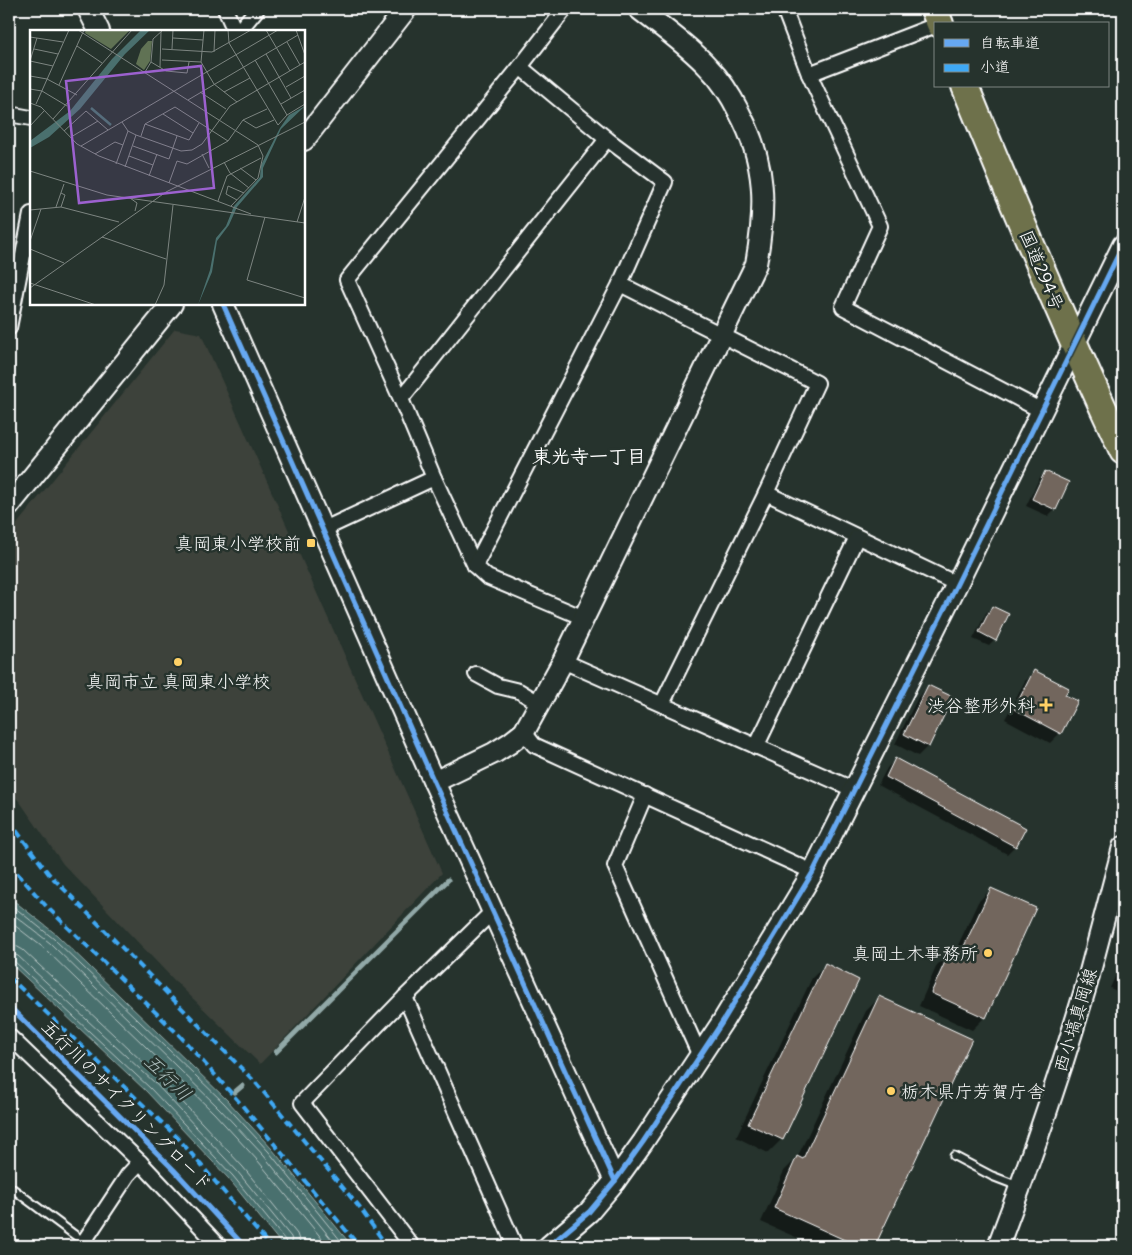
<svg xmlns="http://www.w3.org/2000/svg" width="1132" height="1255" viewBox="0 0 1132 1255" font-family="Delius,'Klee One',sans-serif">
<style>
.built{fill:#3d423b}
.water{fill:#4a706e;stroke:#92a9a8}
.shadow{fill:#0007}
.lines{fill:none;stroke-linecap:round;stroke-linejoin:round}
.shore{stroke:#b7c6c5;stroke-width:1}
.stream{stroke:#92a9a8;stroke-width:5}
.building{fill:#72665d;stroke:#fff}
.lane-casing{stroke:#fff;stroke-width:11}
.street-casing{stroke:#fff;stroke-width:18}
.secondary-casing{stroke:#fff;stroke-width:24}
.highway-casing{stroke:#fff;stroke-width:30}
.lane{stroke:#26332d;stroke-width:7}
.street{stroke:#26332d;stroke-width:14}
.secondary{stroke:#26332d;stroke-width:20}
.highway{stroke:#6e714b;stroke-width:26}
.quiet{stroke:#3fa9f5;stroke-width:4;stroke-dasharray:8 4;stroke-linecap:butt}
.cycleway-casing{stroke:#26332d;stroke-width:8}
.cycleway{stroke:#66a8f1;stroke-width:5}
.poi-dot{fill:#ffd166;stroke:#26332d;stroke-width:2}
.labels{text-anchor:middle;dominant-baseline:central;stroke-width:5;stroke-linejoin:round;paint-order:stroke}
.street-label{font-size:18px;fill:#fff;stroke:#26332d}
.poi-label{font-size:18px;fill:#fff;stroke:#26332d;text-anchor:end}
.neighbourhood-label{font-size:19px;font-weight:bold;fill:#fff;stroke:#26332d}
.water-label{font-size:19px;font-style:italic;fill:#aebfbe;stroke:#26332d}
.inset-river{fill:none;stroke:#4a706e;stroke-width:2.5}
.inset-road{fill:none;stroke:#7d8581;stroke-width:1}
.view{fill:#9c61cf;fill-opacity:0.15;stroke:#9c61cf;stroke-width:2.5}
.inset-edge{fill:none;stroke:#fff;stroke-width:2.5}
</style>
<rect width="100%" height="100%" fill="#26332d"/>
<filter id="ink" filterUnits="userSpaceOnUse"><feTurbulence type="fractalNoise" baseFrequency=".02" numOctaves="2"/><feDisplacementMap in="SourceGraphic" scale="10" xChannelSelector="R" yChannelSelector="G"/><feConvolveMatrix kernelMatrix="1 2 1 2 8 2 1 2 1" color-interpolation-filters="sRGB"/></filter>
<g filter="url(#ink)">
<polygon class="built" points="175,329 201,334 442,873 260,1064 174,980 63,864 20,802 9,791 9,534"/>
<polygon class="water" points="9,897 57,935 227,1100 272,1149 352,1246 283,1246 229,1179 146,1091 9,962"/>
<g class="shadow">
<polygon points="1045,472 1055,509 1048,516 1026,506 1039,479"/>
<polygon points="992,607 995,640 989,646 973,639 986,613"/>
<polygon points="1034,671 1060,733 1050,743 1005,719 1025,681"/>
<polygon points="928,687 928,746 918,756 895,744 918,697"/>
<polygon points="895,760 1015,846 1007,854 878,785 887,768"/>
<polygon points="991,889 985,1017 972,1030 919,1006 937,965 950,952 954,954 978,902"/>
<polygon points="1123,959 1123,994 1110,988"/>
<polygon points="825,965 782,1139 768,1153 736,1137 812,978"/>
<polygon points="880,997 900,1188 873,1246 816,1246 761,1222 784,1171 797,1158 866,1011"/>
</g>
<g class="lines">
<g class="shore">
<polyline points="9,903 54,939 224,1103 269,1152 345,1246"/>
<polyline points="9,911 50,943 219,1108 264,1156 337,1246"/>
<polyline points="9,921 45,949 214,1113 258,1161 328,1246"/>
<polyline points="9,945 16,946 23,950 160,1078 243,1167 297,1234 301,1246"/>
<polyline points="9,953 18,956 155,1083 237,1171 291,1237 293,1246"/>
<polyline points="9,959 14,961 150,1088 233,1176 285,1240 287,1246"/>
</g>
<g class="stream">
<polyline points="276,1052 448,880"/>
<polyline points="235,1092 242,1086"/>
</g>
</g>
<g class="building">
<polygon points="1045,471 1069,482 1056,510 1032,499"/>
<polygon points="992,606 1009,614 996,641 979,632"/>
<polygon points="1034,670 1069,688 1065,695 1078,701 1061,734 1014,709"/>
<polygon points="928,685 953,697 929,747 904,734"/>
<polygon points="895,758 1026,828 1016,847 886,777"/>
<polygon points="991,888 1036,908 986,1018 931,993 950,951 960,955"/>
<polygon points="825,963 859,980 783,1140 748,1124"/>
<polygon points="879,996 972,1039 875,1246 858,1246 774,1208 797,1156 803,1159"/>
</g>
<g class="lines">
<g class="lane-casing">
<g id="lane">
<polyline points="954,1156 992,1176 1018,1186"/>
<polyline points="9,1186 84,1242"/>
</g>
</g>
<g class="street-casing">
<g id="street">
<polyline points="225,9 235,31"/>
<polyline points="565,9 520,67 347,280 401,399 434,478 475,566 487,577 584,618"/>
<polyline points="784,9 809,74 880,226 843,307 1042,411"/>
<polyline points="239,31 257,9"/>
<polyline points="809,74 936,25"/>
<polyline points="9,114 31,118"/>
<polyline points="620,284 817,383 766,493 662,704"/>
<polyline points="9,328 31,214"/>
<polyline points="401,399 607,139"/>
<polyline points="766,493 957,584"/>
<polyline points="322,530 434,478"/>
<polyline points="475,566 620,284 665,182 607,139 520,67"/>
<polyline points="563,661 855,790"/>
<polyline points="476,674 498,686 519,691 539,703"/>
<polyline points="524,732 534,745 813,872"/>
<polyline points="756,747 857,537"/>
<polyline points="645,795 615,866 700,1056"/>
<polyline points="405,997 515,1246"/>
<polyline points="9,1036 140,1162 219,1246"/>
<polyline points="81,1246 128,1175 140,1162"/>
<polyline points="412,1246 302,1103 405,997 492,912"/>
</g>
</g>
<g class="secondary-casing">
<g id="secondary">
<polyline points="88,9 99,31"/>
<polyline points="304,140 406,9"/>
<polyline points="223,304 434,782 615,1181"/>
<polyline points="9,506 172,304"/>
<path d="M434,782L494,753L510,743L524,732L563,661L756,264C766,208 767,164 739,112C731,96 722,81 709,68C689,46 663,28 639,9"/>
<polyline points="549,1246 589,1212 615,1181 643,1142 723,1021 813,872 957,584 1123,245"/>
<path d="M998,1246C1031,1160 1061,1072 1087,983C1099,938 1111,892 1123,847"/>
</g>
</g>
<g class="highway-casing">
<g id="highway">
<polyline points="934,9 940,24"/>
<path d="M965,86C1015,209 1067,331 1123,451"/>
</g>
</g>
<use href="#lane" class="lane"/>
<use href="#street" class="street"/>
<use href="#secondary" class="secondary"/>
<use href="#highway" class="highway"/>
<g class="quiet">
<polyline points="9,821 49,874 256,1083 359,1207 387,1246"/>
<polyline points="9,864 47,907 180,1036 241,1104 359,1246"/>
<polyline points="9,977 178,1138 270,1246"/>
</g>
<g class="cycleway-casing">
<g id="cycleway">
<polyline points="223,304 434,782 615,1181"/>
<polyline points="9,1006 174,1170 244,1246"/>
<polyline points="549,1246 589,1212 615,1181 643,1142 723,1021 813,872 957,584 1123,245"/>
</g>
</g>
<use href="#cycleway" class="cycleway"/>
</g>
</g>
<g class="poi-dot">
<rect x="306" y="538" width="10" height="10" rx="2.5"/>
<circle cx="178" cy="662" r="5"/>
<path d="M1043.5 697.5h5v5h5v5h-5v5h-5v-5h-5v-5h5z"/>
<circle cx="988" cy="953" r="5"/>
<circle cx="891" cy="1091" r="5"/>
</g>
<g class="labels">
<g class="street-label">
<text transform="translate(1042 270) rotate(67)">国道294号</text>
<text transform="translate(1075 1020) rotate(-73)">西小塙真岡線</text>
<text transform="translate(127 1105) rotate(45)">五行川のサイクリングロード</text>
</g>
<g class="poi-label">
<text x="301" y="543">真岡東小学校前</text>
<text x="178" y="681" text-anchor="middle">真岡市立 真岡東小学校</text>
<text x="1035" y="705">渋谷整形外科</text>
<text x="978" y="953">真岡土木事務所</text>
<text x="901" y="1091" text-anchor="start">栃木県庁芳賀庁舎</text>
</g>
<g class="neighbourhood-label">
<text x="589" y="456">東光寺一丁目</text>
</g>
<g class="water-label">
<text transform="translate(168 1077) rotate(44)">五行川</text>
</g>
</g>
<g transform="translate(30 30)">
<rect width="275" height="275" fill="#26332d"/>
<path d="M56,0H100L81,19L55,3ZM118,11H122L120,31L114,40L106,34L111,19Z" fill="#607254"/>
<path d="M111,0H120L95,24L50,79L19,107L0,118V111L40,81L82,29ZM275,76L251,99L233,138V147L207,177L199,195L187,211L182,242L168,275L180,240L186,208L196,196L204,176L230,147L231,135L250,98L259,85Z" fill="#4a706e"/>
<path class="inset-river" d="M61,78L81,95"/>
<path class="inset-road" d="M48,0L228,115L233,126L228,148L201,176M174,0L171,32L184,54L207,72M198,0L199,13L248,95L257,85L275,74M236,0L260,41M266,0L275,25M0,7L33,12M143,8L173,10M257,12L270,35M47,16L72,33M4,19L28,24M132,19L182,22L221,0M142,19L143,0M184,22L185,0M236,24L261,68M132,30L171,32M225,30L257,85M0,31L7,8M0,31L23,36M121,32L136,41L157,43L159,32M130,37L131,2M115,42L121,32L123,9L133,0M0,46L17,49L47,65M29,55L54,0M256,57L275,46M0,59L12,61L37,76M170,62L196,79M194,62L220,48M158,70L268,5M0,73L11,77L47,114L69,126L221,184M6,74L39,0M251,74L275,60M133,84L163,103M23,89L102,0M213,90L226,98L244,90M92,92L98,101L106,105L151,121L162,120L172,114L200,76L275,32M115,94L159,110L169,93M0,96L14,81M34,101L56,81L78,100M111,106L115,94L145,77L198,111M41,107L68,91M51,116L248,0M103,116L139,129L147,106M65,124L85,112L93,115M172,124L179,138M99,126L123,135M194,132L200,143L219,158M86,134L98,101M95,137L106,105M210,138L226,150M0,141L77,165L275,193M119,146L127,124M139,153L147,131L157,134L198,111L213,90L237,79M31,163L35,165L31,177M100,168L107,173L105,181M207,170L196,164L198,156L214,163M188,171L197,146L231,128M26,177L34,154M0,180L31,177L89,192M235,187L217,250L275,268M267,192L275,167M72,207L136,229M0,211L11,179M0,219L34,233M0,253L66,275M0,258L136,162L275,92M125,275L134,255L143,175"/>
<path class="view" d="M171,36L184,158L49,173L36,51Z"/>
<rect width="275" height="275" class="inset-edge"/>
</g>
<rect width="1132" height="1255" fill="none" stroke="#26332d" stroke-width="30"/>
<rect x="15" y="15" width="1102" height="1225" fill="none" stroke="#fff" stroke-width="2" filter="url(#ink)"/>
<rect x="934" y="22" width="175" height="65" fill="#26332d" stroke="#7d8581"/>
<rect x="944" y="39" width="25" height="8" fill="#66a8f1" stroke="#7d8581"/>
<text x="980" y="48" font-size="15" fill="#ffffff">自転車道</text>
<rect x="944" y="64" width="25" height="8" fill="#3fa9f5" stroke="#7d8581"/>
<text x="980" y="72" font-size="15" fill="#ffffff">小道</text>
</svg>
